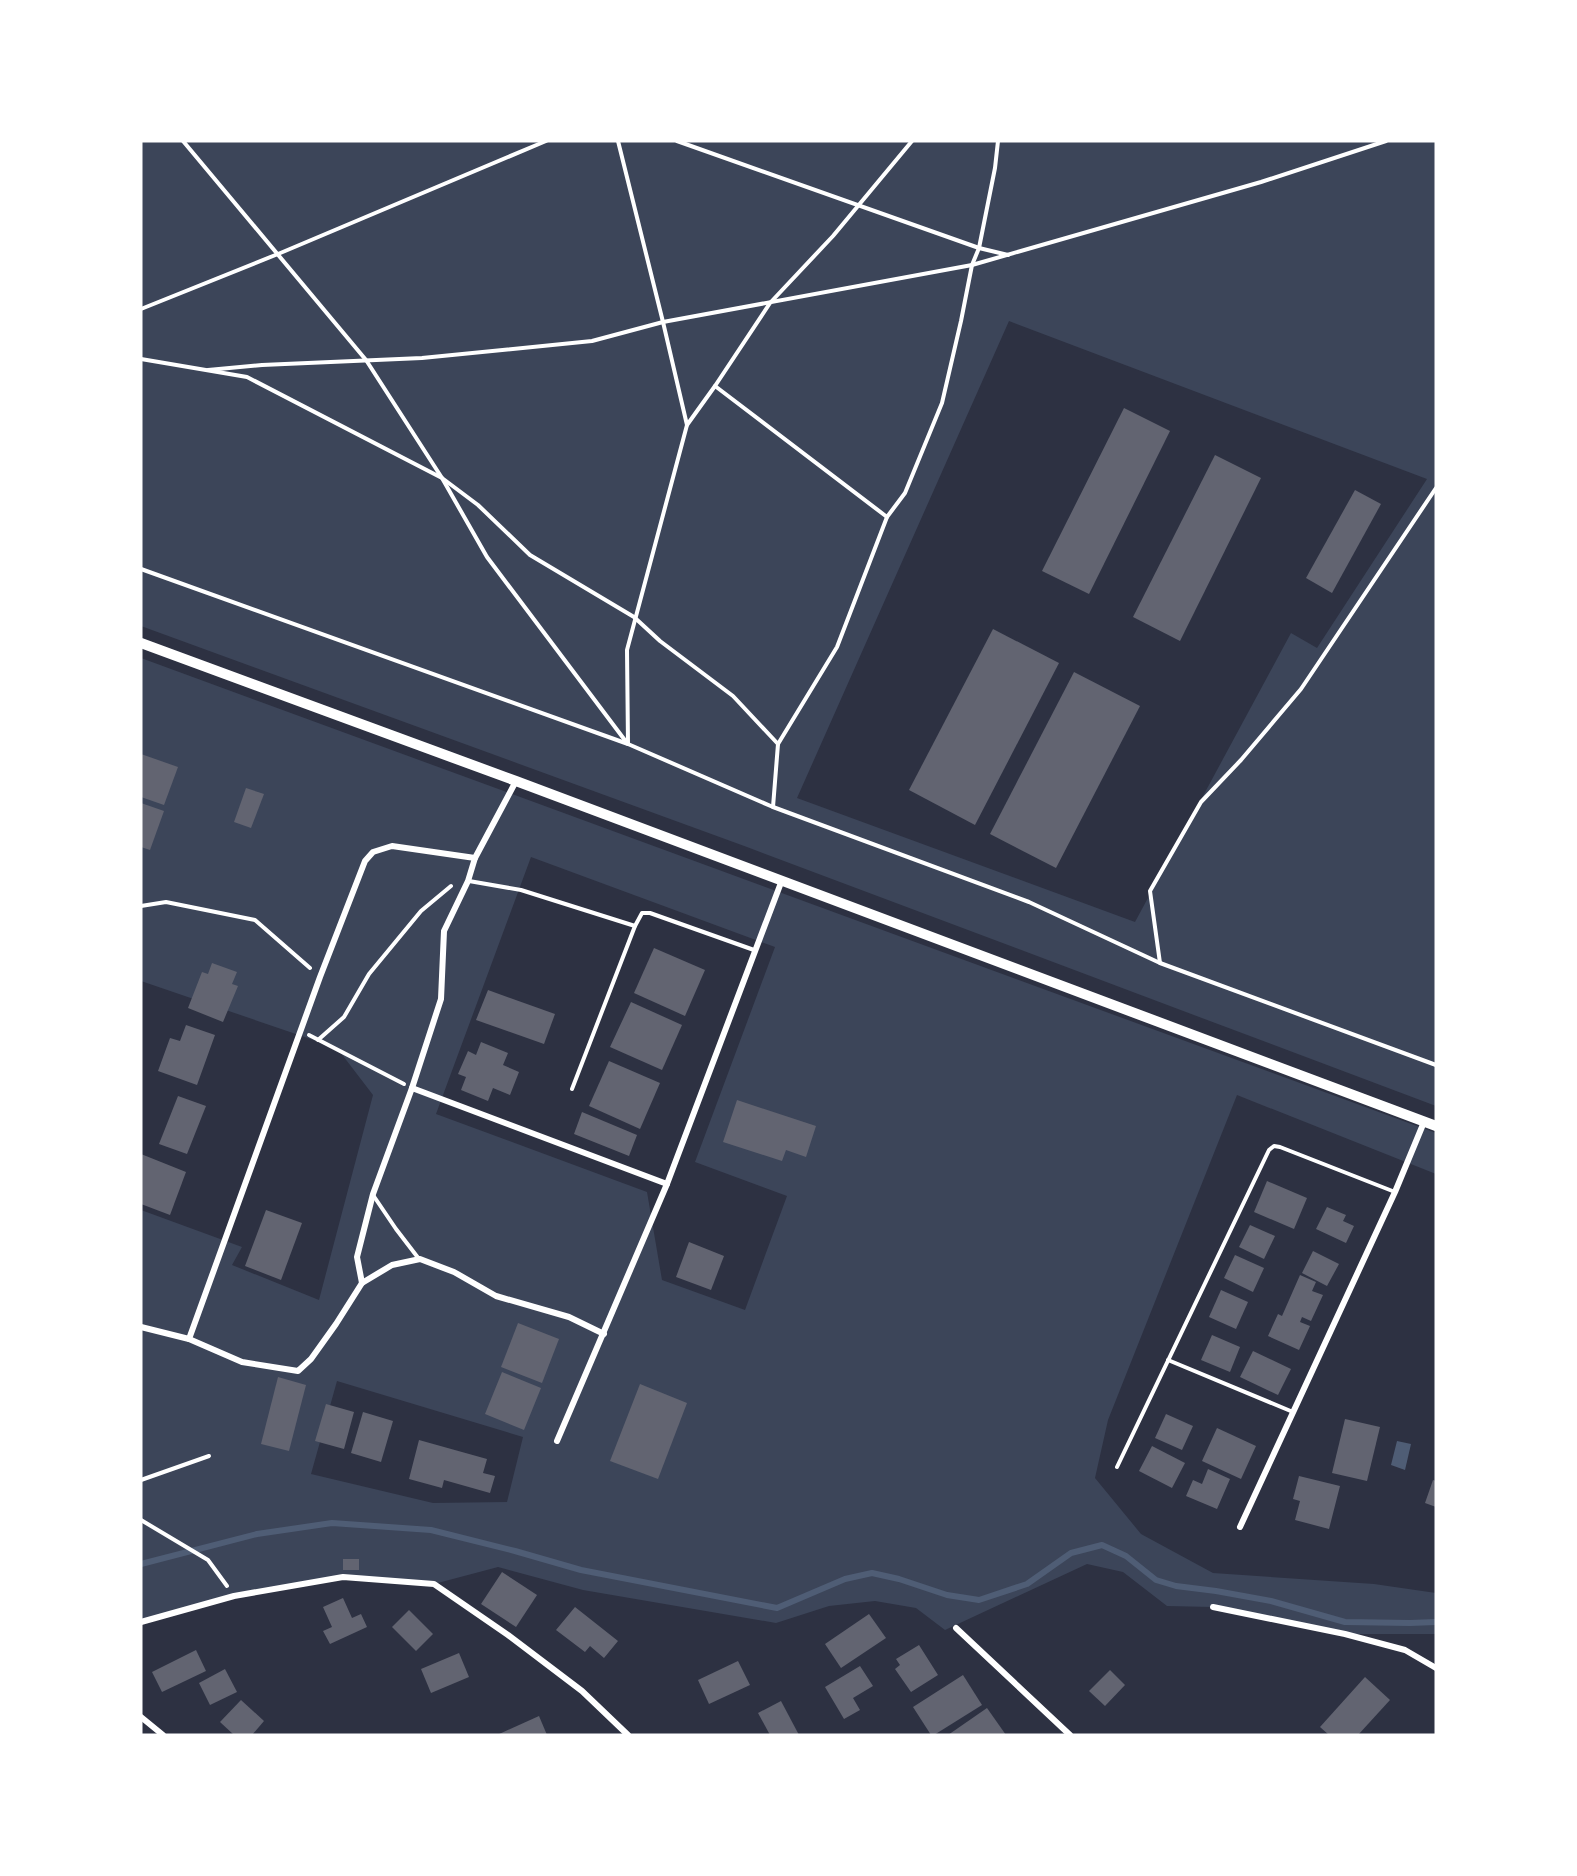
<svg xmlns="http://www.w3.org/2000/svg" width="1577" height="1876" viewBox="0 0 1577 1876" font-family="'IBM Plex Serif',serif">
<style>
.green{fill:#3c4559;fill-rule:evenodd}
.water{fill:#4f5d75}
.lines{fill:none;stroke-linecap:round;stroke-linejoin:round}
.stream{stroke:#4f5d75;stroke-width:6}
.building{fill:#626471}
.path{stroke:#fff;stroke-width:4}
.service{stroke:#fff;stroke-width:4}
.minor{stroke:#fff;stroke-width:6}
.secondary{stroke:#fff;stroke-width:10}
</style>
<rect width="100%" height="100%" fill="#2d3142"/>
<g class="green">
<path d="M141,141H1436V1106L747,847L141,626ZM1009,321L1427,479L1317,648L1291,633L1135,922L797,798Z"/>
<path d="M141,658L1436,1133V1174L1237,1095L1108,1420L1095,1478L1141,1534L1213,1573L1374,1584L1436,1593V1634H1345L1213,1607L1167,1606L1123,1572L1087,1564L945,1630L916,1608L875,1601L829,1606L776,1623L583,1590L498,1567L434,1584L343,1577L234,1596L141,1622V1210L242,1247L232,1265L319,1300L373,1095L337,1048L141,981ZM531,857L775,947L695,1162L787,1196L745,1310L662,1280L647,1192L436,1114ZM337,1381L523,1437L507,1502L433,1503L311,1474Z"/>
</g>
<polygon class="water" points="1397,1441 1411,1444 1405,1470 1391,1465"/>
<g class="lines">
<polyline class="stream" points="141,1564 257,1534 332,1523 431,1530 515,1551 581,1570 777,1608 845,1579 872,1573 899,1579 947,1595 979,1600 1027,1584 1071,1553 1102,1545 1126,1556 1156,1580 1176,1586 1216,1591 1271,1601 1345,1622 1410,1623 1436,1622"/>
</g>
<g class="building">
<polygon points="1124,408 1170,431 1089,594 1042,571"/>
<polygon points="1215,455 1261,478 1180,641 1133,617"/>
<polygon points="1355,490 1381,504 1332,593 1306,578"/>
<polygon points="993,629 1059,663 975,825 909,790"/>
<polygon points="1074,672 1140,706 1056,868 990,834"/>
<polygon points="141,754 178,767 164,805 141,797"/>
<polygon points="246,788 264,794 251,828 234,822"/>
<polygon points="141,803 164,811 150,850 141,847"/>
<polygon points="654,948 705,970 685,1016 634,993"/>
<polygon points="212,963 237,972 232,984 238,986 223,1022 188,1008 202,972 208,974"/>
<polygon points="488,990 555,1014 544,1044 476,1020"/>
<polygon points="631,1002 682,1025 662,1070 610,1047"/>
<polygon points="186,1025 215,1035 197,1085 158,1071 170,1038 180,1041"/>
<polygon points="481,1042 508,1053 503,1065 519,1072 510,1095 493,1088 488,1101 461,1090 466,1077 458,1074 468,1051 476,1055"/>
<polygon points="609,1061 660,1083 640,1129 589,1106"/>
<polygon points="178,1096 206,1106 187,1154 159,1144"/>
<polygon points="737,1100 816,1126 806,1157 786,1150 782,1161 723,1142"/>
<polygon points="582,1112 637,1135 629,1156 574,1134"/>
<polygon points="141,1154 186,1172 170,1215 141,1204"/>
<polygon points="1267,1181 1307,1198 1294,1229 1254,1212"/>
<polygon points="1327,1207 1346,1215 1343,1221 1354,1226 1346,1243 1316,1229"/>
<polygon points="266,1210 302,1223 281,1280 245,1266"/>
<polygon points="1250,1225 1275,1236 1264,1259 1239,1247"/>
<polygon points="689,1242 724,1256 711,1290 676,1277"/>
<polygon points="1313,1251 1339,1264 1327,1286 1302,1273"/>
<polygon points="1235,1255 1264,1268 1253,1292 1224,1278"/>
<polygon points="1300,1275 1316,1282 1312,1291 1323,1295 1311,1321 1302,1317 1300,1322 1310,1326 1299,1350 1268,1336 1278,1314 1282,1316"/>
<polygon points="1221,1290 1248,1302 1236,1329 1209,1317"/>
<polygon points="518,1323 559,1339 542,1383 501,1367"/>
<polygon points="1212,1335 1240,1347 1230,1372 1201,1360"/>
<polygon points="1253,1351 1291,1369 1278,1395 1240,1377"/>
<polygon points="502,1372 541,1388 524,1430 485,1414"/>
<polygon points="278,1377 306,1385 289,1451 261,1444"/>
<polygon points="640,1384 687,1403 658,1479 610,1461"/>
<polygon points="326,1404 354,1412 344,1449 315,1441"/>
<polygon points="363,1412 393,1421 381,1462 351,1453"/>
<polygon points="1166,1414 1193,1426 1182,1450 1155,1438"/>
<polygon points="1345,1419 1380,1427 1367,1481 1332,1473"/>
<polygon points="1217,1428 1256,1446 1241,1479 1202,1461"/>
<polygon points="419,1440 487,1459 483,1473 495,1476 490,1493 444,1480 442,1488 409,1479"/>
<polygon points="1152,1446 1185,1463 1172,1488 1139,1471"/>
<polygon points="1208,1469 1230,1479 1217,1509 1186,1496 1193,1480 1202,1484"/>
<polygon points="1299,1476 1340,1486 1329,1529 1295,1520 1300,1501 1293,1499"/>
<polygon points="1433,1480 1436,1481 1436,1507 1425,1503"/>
<rect x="343" y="1559" width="16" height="11"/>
<polygon points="502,1572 537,1595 516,1627 481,1604"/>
<polygon points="343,1598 352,1618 361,1614 367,1627 330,1644 323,1631 332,1627 323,1607"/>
<polygon points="575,1607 618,1641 604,1658 590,1646 585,1652 556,1630"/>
<polygon points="409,1610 433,1634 416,1651 392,1627"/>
<polygon points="869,1614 886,1638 841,1668 825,1644"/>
<polygon points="919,1645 938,1675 911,1692 895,1669 900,1665 896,1659"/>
<polygon points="196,1650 206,1671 162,1692 152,1672"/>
<polygon points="459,1653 469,1677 431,1693 421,1669"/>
<polygon points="738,1661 750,1685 709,1704 698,1680"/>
<polygon points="860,1666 873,1686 853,1698 860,1710 844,1719 825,1687"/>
<polygon points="225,1669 237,1692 210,1705 199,1683"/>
<polygon points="1110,1670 1125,1685 1105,1706 1089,1691"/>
<polygon points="963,1675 982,1705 934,1735 931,1735 913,1707"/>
<polygon points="1365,1677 1390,1700 1358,1735 1329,1735 1320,1727"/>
<polygon points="241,1700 264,1721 252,1735 234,1735 220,1722"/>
<polygon points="781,1701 799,1735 770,1735 758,1713"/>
<polygon points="987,1708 1006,1735 948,1735"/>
<polygon points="539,1716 547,1735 497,1735"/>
</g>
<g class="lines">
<g class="path">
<polyline points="183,141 366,360 442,478 478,505 530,555 634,617 660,641 733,696 778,744"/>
<polyline points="618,141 663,322 687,425"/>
<polyline points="677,141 979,248 1008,255"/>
<polyline points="141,309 278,254 546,141"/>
<polyline points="141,359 247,377 442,478 487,557 627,743"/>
<polyline points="208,370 262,365 422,358 592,341 663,322 972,265 1261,182 1386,141"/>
<polyline points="715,386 887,517"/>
<polyline points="141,569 628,744 773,807 1029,902 1160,963 1436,1065"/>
<polyline points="628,744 627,650 687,425 715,386 770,303 833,236 912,141"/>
<polyline points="773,807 778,744 837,647 887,517 905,493 942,403 961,321 972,265 979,248 995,168 998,141"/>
<polyline points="141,906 166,902 255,920 310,968"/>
<polyline points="1160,963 1150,891 1201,802 1241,760 1301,689 1436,488"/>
<polyline points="309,1035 404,1084"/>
<polyline points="318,1040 344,1017 369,974 421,911 451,886"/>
<polyline points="141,1480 209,1456"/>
<polyline points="141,1520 208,1560 227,1586"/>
</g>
<g class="service">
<polyline points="469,881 521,890 635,926"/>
<polyline points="572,1089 635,926 642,913 650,913 754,950"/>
<polyline points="373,1195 396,1229 419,1259"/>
<polyline points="1168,1360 1293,1412"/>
<polyline points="1117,1467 1269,1150 1274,1146 1280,1147 1395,1192"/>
</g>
<g class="minor">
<polyline points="412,1088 667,1184"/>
<polyline points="362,1283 357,1257 373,1194 412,1088 441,999 444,931 468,881 475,858"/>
<polyline points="141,1327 189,1339 242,1362 298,1371 311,1359 336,1324 362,1283 392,1265 420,1259 454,1272 496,1296 569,1317 604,1334"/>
<polyline points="189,1339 320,977 365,861 373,852 392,846 475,858 516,781"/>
<polyline points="557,1441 667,1184 782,880"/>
<polyline points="1240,1527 1395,1192 1424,1122"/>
<polyline points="1213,1607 1345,1634 1405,1650 1436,1668"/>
<polyline points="141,1622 234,1596 343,1577 434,1584 508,1635 582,1691 628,1735"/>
<polyline points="956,1628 1070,1735"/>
<polyline points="141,1717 163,1735"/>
</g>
<polyline class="secondary" points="141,643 516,781 1436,1126"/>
</g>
<rect width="1577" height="1876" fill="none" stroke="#ffffff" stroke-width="285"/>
</svg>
